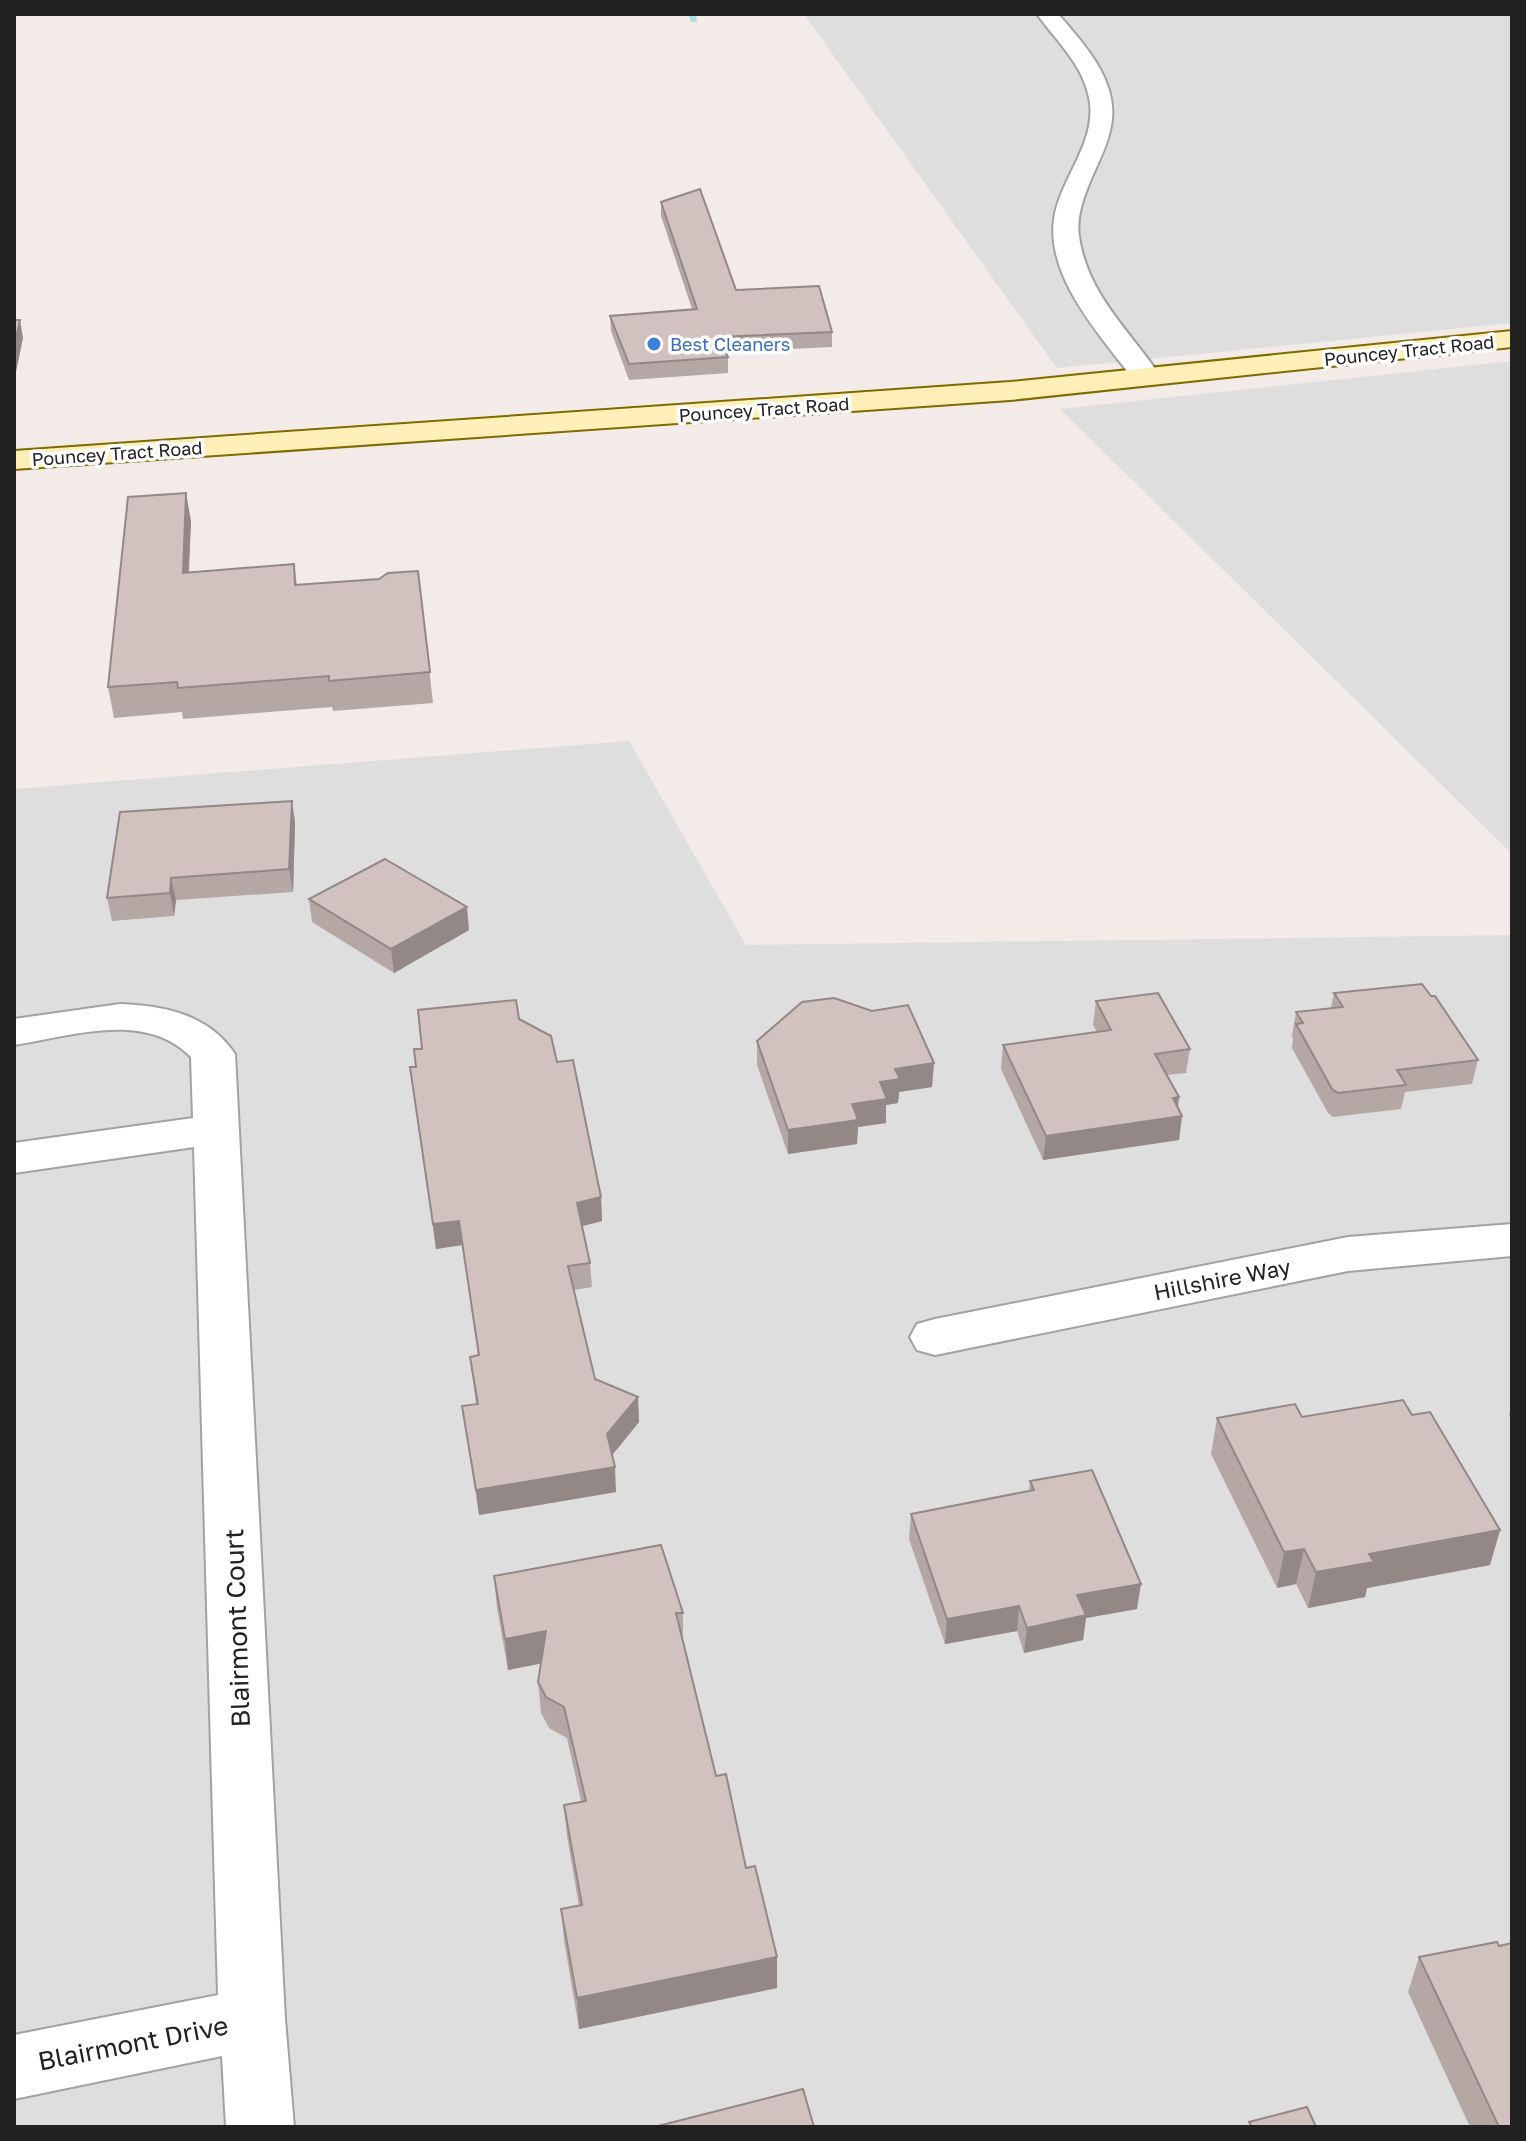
<svg xmlns="http://www.w3.org/2000/svg" width="1526" height="2141" viewBox="0 0 1526 2141" font-family="'Golos Text',sans-serif">
<style>
.residential{fill:#dfdede}
.lines{fill:none;stroke-linecap:round;stroke-linejoin:round}
.stream{fill:#a5e2df;fill-rule:evenodd}
.street-casing{stroke:#a2a2a2;stroke-width:4}
.secondary-casing{stroke:#7f6b00;stroke-width:4}
.street{fill:#fff;fill-rule:evenodd}
.secondary{fill:#feefb9;fill-rule:evenodd}
.wall{fill:#b5a7a4}
.shaded-wall{fill:#938886}
.building{fill:#d2c2bf;stroke:#938886;stroke-width:2}
.shop-dot{fill:#3f7fe0;stroke:#fff;stroke-width:3}
.labels{text-anchor:middle;dominant-baseline:central;stroke-width:7;stroke-linejoin:round;paint-order:stroke}
.far-shop-label{font-size:18px;fill:#366cbe;stroke:#fff;text-anchor:start}
.far-street-label{font-size:18px;fill:#212121;stroke:#fff}
.street-label{font-size:22px;fill:#212121;stroke:#fff}
.near-street-label{font-size:26px;fill:#212121;stroke:#fff}
</style>
<rect width="100%" height="100%" fill="#f2ebe7"/>
<g class="residential">
<polygon points="804,14 1512,14 1512,323 1057,368"/>
<polygon points="1512,361 1512,854 1060,409"/>
<polygon points="629,741 746,945 1512,935 1512,2127 14,2127 14,789"/>
</g>
<g class="lines">
<polygon class="stream" points="688,14 696,14 697,22 691,22"/>
<g class="street-casing">
<g id="street">
<path d="M1037,14H1058C1084,44 1120,82 1111,126C1108,144 1099,161 1092,177C1084,196 1076,216 1079,236C1087,294 1130,331 1161,377L1157,383C1151,384 1145,386 1139,383C1131,380 1125,367 1119,361C1089,322 1047,271 1054,219C1060,179 1095,145 1090,103C1085,66 1057,42 1037,14Z"/>
<path d="M120,1004C165,1006 208,1014 235,1054L285,2019L294,2127H226L222,2056L14,2099V2035L218,1995L194,1147L14,1173V1143L193,1118L191,1057C145,1010 72,1036 14,1045V1019Z"/>
<polygon points="1512,1224 1512,1256 1348,1271 935,1355 917,1350 910,1337 917,1324 935,1319 1348,1237"/>
</g>
</g>
<g class="secondary-casing">
<polygon id="secondary" points="1512,331 1512,347 1010,400 14,469 14,451 1010,382"/>
</g>
<use href="#street" class="street"/>
<use href="#secondary" class="secondary"/>
</g>
<g class="wall">
<polygon points="661,202 736,290 832,332 832,347 726,352 728,357 728,373 629,380 611,331 610,316 692,309 661,216"/>
<polygon points="191,521 189,572 294,564 297,585 379,579 418,571 433,703 333,711 332,707 183,719 182,712 114,718 108,687"/>
<polygon points="292,801 295,823 293,892 176,900 174,916 112,921 107,898"/>
<polygon points="309,899 469,930 394,973 312,922"/>
<polygon points="1334,993 1431,996 1478,1060 1472,1084 1405,1092 1401,1109 1333,1117 1328,1113 1292,1048 1293,1038 1292,1036 1296,1012 1331,1008"/>
<polygon points="1096,1001 1190,1049 1186,1073 1167,1075 1179,1097 1178,1108 1182,1116 1179,1140 1043,1160 1001,1069 1003,1045 1097,1032 1093,1025"/>
<polygon points="519,1019 557,1062 601,1197 602,1221 582,1226 590,1263 592,1287 574,1290 595,1379 638,1397 639,1422 612,1455 616,1492 479,1515 462,1406 476,1404 470,1357 478,1355 462,1245 436,1249 410,1067 416,1067 422,1049"/>
<polygon points="757,1041 932,1087 899,1092 898,1103 886,1105 886,1123 858,1127 857,1144 788,1154 757,1065"/>
<polygon points="1512,1404 1512,1422 1509,1415"/>
<polygon points="1412,1415 1500,1530 1490,1565 1367,1588 1365,1597 1308,1608 1296,1584 1277,1588 1211,1454 1217,1418"/>
<polygon points="1030,1481 1137,1609 1086,1618 1083,1640 1024,1653 1017,1631 945,1644 909,1539 911,1514 1029,1491"/>
<polygon points="494,1576 683,1613 683,1644 716,1776 746,1868 777,1988 579,2029 564,1940 561,1909 579,1906 567,1836 564,1805 581,1801 567,1738 549,1728 541,1713 538,1682 541,1663 508,1670 497,1608"/>
<polygon points="1419,1957 1512,2127 1470,2127 1408,1992"/>
</g>
<g class="shaded-wall">
<polygon points="20,320 23,338 14,382 14,347"/>
<polygon points="186,493 191,521 187,602 183,573"/>
<polygon points="292,801 295,823 293,892 289,869"/>
<polygon points="171,878 176,900 174,916 170,893"/>
<polygon points="467,907 469,930 394,973 391,949"/>
<polygon points="934,1063 932,1087 899,1092 898,1103 886,1105 886,1123 858,1127 857,1144 788,1154 788,1130 852,1104 895,1069"/>
<polygon points="1179,1097 1176,1116 1182,1116 1179,1140 1043,1160 1046,1136"/>
<polygon points="601,1197 602,1221 579,1227 577,1203"/>
<polygon points="459,1221 462,1245 436,1249 433,1224"/>
<polygon points="638,1397 639,1422 609,1459 607,1434"/>
<polygon points="615,1467 616,1492 479,1515 476,1490"/>
<polygon points="1500,1530 1490,1565 1367,1588 1365,1597 1308,1608 1316,1572 1369,1554"/>
<polygon points="1304,1549 1296,1584 1277,1588 1284,1552"/>
<polygon points="1141,1584 1137,1609 1086,1618 1083,1640 1024,1653 1027,1628 1077,1595"/>
<polygon points="1019,1606 1017,1631 945,1644 947,1619"/>
<polygon points="546,1631 549,1662 508,1670 505,1639"/>
<polygon points="777,1957 777,1988 579,2029 577,1998"/>
</g>
<g class="building">
<polygon points="700,189 736,290 819,286 832,332 719,337 728,357 629,364 610,316 697,309 661,202"/>
<polygon points="14,320 20,320 14,347"/>
<polygon points="186,493 183,573 294,564 295,585 379,579 388,573 418,571 430,672 329,681 329,676 178,688 177,682 108,687 128,497"/>
<polygon points="292,801 289,869 171,878 170,893 107,898 120,812"/>
<polygon points="385,859 467,907 391,949 309,899"/>
<polygon points="1422,984 1431,996 1435,996 1478,1060 1397,1070 1406,1085 1338,1093 1332,1089 1296,1024 1303,1023 1296,1012 1343,1007 1334,993"/>
<polygon points="1158,993 1190,1049 1155,1054 1179,1097 1173,1098 1182,1116 1046,1136 1003,1045 1111,1030 1096,1001"/>
<polygon points="834,998 872,1011 908,1005 934,1063 895,1069 900,1079 880,1082 887,1099 852,1104 858,1120 788,1130 757,1041 802,1002"/>
<polygon points="516,1000 519,1019 551,1036 557,1062 573,1060 601,1197 577,1203 590,1263 568,1266 595,1379 638,1397 607,1434 615,1467 476,1490 462,1406 478,1404 470,1357 479,1355 459,1221 433,1224 410,1067 416,1067 414,1049 422,1049 418,1010"/>
<polygon points="1403,1400 1412,1415 1430,1412 1500,1530 1369,1554 1374,1562 1316,1572 1304,1549 1284,1552 1217,1418 1295,1404 1302,1417"/>
<polygon points="1092,1470 1141,1584 1077,1595 1086,1615 1027,1628 1019,1606 947,1619 911,1514 1034,1490 1030,1481"/>
<polygon points="661,1545 683,1613 676,1613 716,1776 726,1774 746,1868 755,1866 777,1957 577,1998 561,1909 582,1905 564,1805 586,1801 564,1707 546,1697 538,1682 546,1631 505,1639 494,1576"/>
<polygon points="1497,1942 1499,1946 1512,1943 1512,2127 1499,2127 1419,1957"/>
<polygon points="803,2089 814,2127 654,2127"/>
<polygon points="1307,2107 1316,2127 1252,2127 1249,2122"/>
</g>
<circle class="shop-dot" cx="654" cy="344" r="8"/>
<g class="labels">
<g class="far-shop-label">
<text x="670" y="344">Best Cleaners</text>
</g>
<g class="far-street-label">
<text transform="translate(1409 350) rotate(-6)">Pouncey Tract Road</text>
<text transform="translate(764 409) rotate(-4)">Pouncey Tract Road</text>
<text transform="translate(117 453) rotate(-4)">Pouncey Tract Road</text>
</g>
<g class="street-label">
<text transform="translate(1222 1279) rotate(-11)">Hillshire Way</text>
</g>
<g class="near-street-label">
<text transform="translate(237 1628) rotate(-92)">Blairmont Court</text>
<text transform="translate(133 2043) rotate(-11)">Blairmont Drive</text>
</g>
</g>
<rect width="1526" height="2141" fill="none" stroke="#212121" stroke-width="32"/>
</svg>
